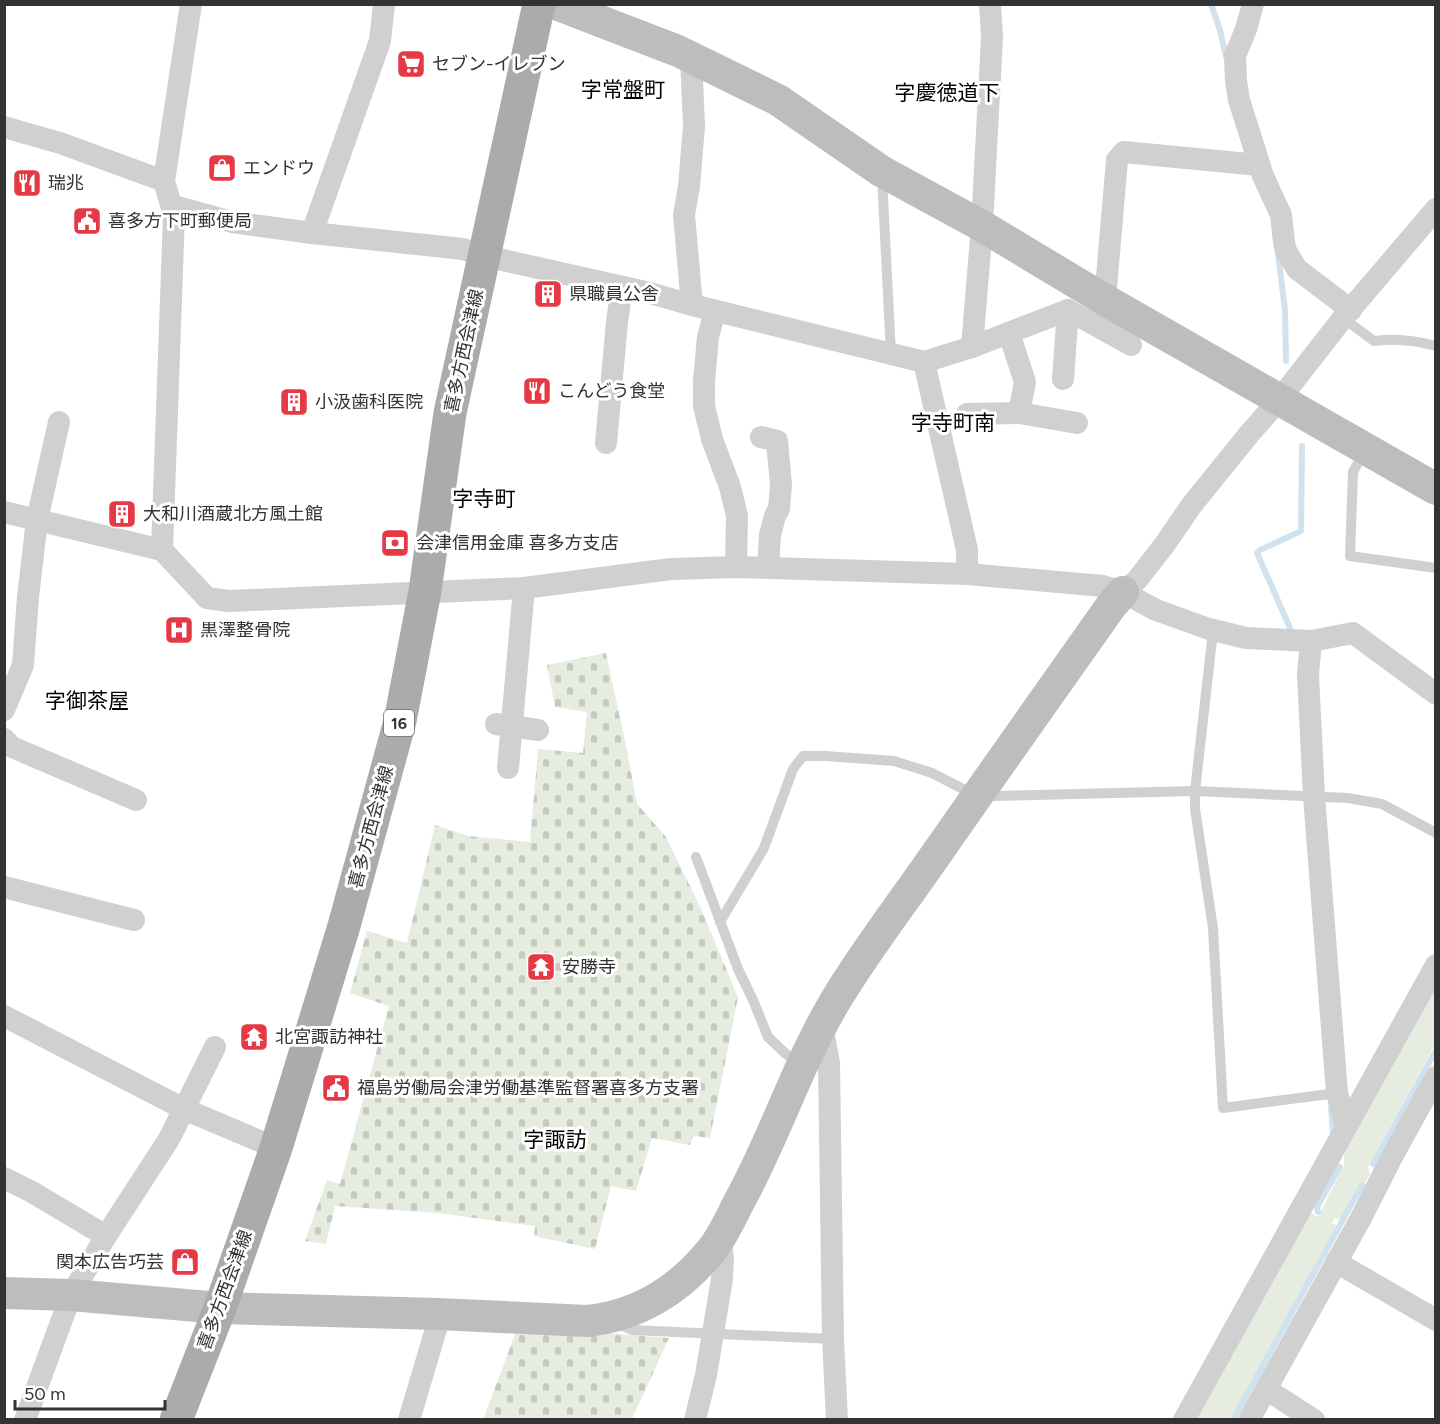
<svg xmlns="http://www.w3.org/2000/svg" width="1440" height="1424" viewBox="0 0 1440 1424" font-family="Figtree,'Noto Sans JP',sans-serif">
<style>
.green{fill:#e6ecdf}
.cemetery{fill:url(#cemetery-stones)}
.lines{fill:none;stroke-linecap:round;stroke-linejoin:round}
.stream{stroke:#cfe2ee;stroke-width:6}
.lane{stroke:#d0d0d0;stroke-width:10}
.street{stroke:#d0d0d0;stroke-width:22}
.secondary{stroke:#bdbdbd;stroke-width:32}
.primary{stroke:#ababab;stroke-width:33}
.labels{text-anchor:middle;dominant-baseline:central;stroke-width:6;stroke-linejoin:round;paint-order:stroke}
.shield{fill:#fff;stroke:#707070;stroke-width:1.5}
.shield-label{font-size:16px;font-weight:bold;fill:#333}
.poi-label{font-size:18px;fill:#333;stroke:#fff;text-anchor:start}
.street-label{font-size:18px;fill:#333;stroke:#fff}
.quarter-label{font-size:21px;fill:#000;stroke:#fff}
</style>
<defs>
<pattern id="cemetery-stones" width="16" height="16" patternUnits="userSpaceOnUse" patternTransform="scale(1.5)"><rect width="16" height="16" fill="#e6ecdf"/><path d="M2 7V4a2 2 0 0 1 4 0v3zM10 15v-3a2 2 0 0 1 4 0v3z" fill="#c6cbc0"/></pattern>
</defs>
<rect width="100%" height="100%" fill="#fff"/>
<polygon class="green" points="1435,982 1435,1044 1368,1167 1370,1174 1365,1183 1361,1181 1340,1220 1335,1218 1332,1223 1337,1226 1231,1419 1193,1420 1310,1212 1318,1217 1344,1166 1344,1151"/>
<g class="cemetery">
<polygon points="606,653 626,746 637,804 666,837 701,909 738,997 710,1138 694,1136 690,1145 652,1138 636,1191 611,1186 595,1249 534,1236 535,1226 438,1213 335,1206 326,1244 305,1241 327,1180 340,1184 389,1006 350,993 367,931 407,943 435,825 468,836 530,842 538,749 583,753 587,712 555,707 547,665"/>
<polygon points="518,1326 669,1338 632,1419 483,1420"/>
</g>
<g class="lines">
<g class="stream">
<polyline points="1211,4 1220,30 1226,57"/>
<polyline points="1278,254 1285,310 1286,361"/>
<polyline points="1290,628 1257,553 1260,550 1301,531 1302,446"/>
<polyline points="1331,1107 1333,1133"/>
<polyline points="1373,1164 1436,1050"/>
<polyline points="1318,1212 1317,1207 1340,1167"/>
<polyline points="1233,1420 1362,1185"/>
</g>
<g class="lane">
<polyline points="882,177 891,354"/>
<path d="M1343,318L1374,341C1395,338 1415,340 1436,346"/>
<polyline points="1365,450 1353,472 1350,556 1436,568"/>
<polyline points="1213,631 1195,791 1195,809 1213,928 1223,1108 1337,1093"/>
<polyline points="696,857 738,969 753,1000 768,1037 786,1054 801,1065"/>
<polyline points="720,922 764,848 793,769 803,756 825,756 894,761 932,773 961,788 993,796 1195,791 1348,798 1382,804 1436,833"/>
<polyline points="615,1323 632,1330 833,1339"/>
</g>
<g class="street">
<polyline points="1253,4 1246,29 1235,56 1236,81 1239,100 1263,176 1281,215 1284,242 1286,251 1297,269 1351,310"/>
<polyline points="691,57 694,126 689,186 684,215 692,305"/>
<polyline points="4,127 60,143 164,181"/>
<polyline points="171,205 232,222 312,233 463,249 485,256 650,293 692,305 924,362 972,347 1068,310 1131,345"/>
<polyline points="312,233 380,41 384,4"/>
<polyline points="1105,300 1117,160 1124,152 1259,165"/>
<polyline points="715,311 708,337 704,381 704,406 712,439 730,487 737,516 736,567"/>
<polyline points="1009,333 1025,382 1019,413"/>
<polyline points="972,347 982,226 992,37 990,4"/>
<polyline points="924,362 967,550 967,574"/>
<polyline points="1063,379 1068,310"/>
<polyline points="967,414 1019,413 1077,423"/>
<polyline points="761,437 777,441 781,485 779,509 775,516 770,535 768,568"/>
<polyline points="606,443 617,322 622,287"/>
<polyline points="4,512 162,550 207,598 229,601 524,588 671,569 736,567 967,574 1103,586 1123,592 1156,610 1209,629 1246,638 1311,641 1353,633 1436,694"/>
<polyline points="162,550 174,215 164,181 191,4"/>
<polyline points="1123,592 1137,580 1165,544 1191,506 1250,433 1279,400 1343,318 1436,209"/>
<polyline points="1311,641 1308,675 1314,796 1337,1093 1346,1126"/>
<polyline points="4,710 23,665 28,597 37,520 59,422"/>
<polyline points="496,724 538,730"/>
<polyline points="4,739 12,747 136,800"/>
<polyline points="508,768 524,588"/>
<polyline points="4,887 134,920"/>
<polyline points="4,1016 184,1109 276,1148"/>
<polyline points="822,1025 829,1063 833,1339 837,1420"/>
<polyline points="4,1178 32,1192 106,1236"/>
<polyline points="1336,1262 1436,1320"/>
<polyline points="1266,1389 1314,1420"/>
<polyline points="25,1420 71,1295 106,1236 169,1139 215,1047"/>
<polyline points="409,1420 436,1329 438,1314"/>
<polyline points="695,1420 706,1375 722,1279 723,1258 720,1238"/>
<polyline points="1184,1420 1436,965"/>
<polyline points="1249,1420 1361,1218 1393,1155 1436,1077"/>
</g>
<g class="secondary">
<polyline points="556,4 678,51 778,100 881,171 982,226 1105,300 1436,489"/>
<path d="M4,1293L71,1295L220,1308L438,1314L587,1321C637,1316 679,1290 711,1251C723,1236 731,1217 740,1200C775,1136 797,1066 834,1003C863,954 898,909 930,863C990,777 1051,691 1111,606L1123,592"/>
</g>
<polyline class="primary" points="176,1420 220,1308 276,1148 344,926 400,721 425,591 450,413 539,4"/>
</g>
<defs>
<g id="supermarket-square" transform="scale(1.5)"><rect x="-9" y="-9" width="18" height="18" rx="4" fill="#e63946" stroke="#fff"/><path d="M-6-5.5h2.5l.6 2H6L4.5 2H-2.5L-4.4-4H-6ZM-1.5 3.2a1.3 1.3 0 1 0 .1 0ZM3 3.2a1.3 1.3 0 1 0 .1 0Z" fill="#fff"/></g>
<g id="shop-square" transform="scale(1.5)"><rect x="-9" y="-9" width="18" height="18" rx="4" fill="#e63946" stroke="#fff"/><path d="M-5-2.5h2.3a2.7 3.5 0 0 1 5.4 0H5L5.5 6h-11ZM-1.5-2.5h3a1.5 2.3 0 0 0-3 0Z" fill="#fff"/></g>
<g id="restaurant-square" transform="scale(1.5)"><rect x="-9" y="-9" width="18" height="18" rx="4" fill="#e63946" stroke="#fff"/><path d="M-5-6h1v4h1v-4h1v4h1v-4h1v5L-1.5 .5V6h-2V.5L-5-1ZM5-6V6H3V1.5H1.5Q1.5-4 5-6Z" fill="#fff"/></g>
<g id="civic-square" transform="scale(1.5)"><rect x="-9" y="-9" width="18" height="18" rx="4" fill="#e63946" stroke="#fff"/><path d="M-.6-6.5H3V-4.5H.6V-3L4-1V1h2V6H-6V1h2V-1L-.6-3ZM-1.2 2.5V6h2.4V2.5Z" fill="#fff"/></g>
<g id="building-square" transform="scale(1.5)"><rect x="-9" y="-9" width="18" height="18" rx="4" fill="#e63946" stroke="#fff"/><path d="M-4-6H4V6H1V3H-1V6H-4ZM-2.5-4.3h1.7v1.8h-1.7ZM.8-4.3h1.7v1.8H.8ZM-2.5-1h1.7V.8h-1.7ZM.8-1h1.7V.8H.8Z" fill="#fff"/></g>
<g id="bank-square" transform="scale(1.5)"><rect x="-9" y="-9" width="18" height="18" rx="4" fill="#e63946" stroke="#fff"/><path d="M-6-4H6V4H-6ZM0-2.3a2.3 2.3 0 1 0 0 4.6a2.3 2.3 0 1 0 0-4.6Z" fill="#fff"/></g>
<g id="hospital-square" transform="scale(1.5)"><rect x="-9" y="-9" width="18" height="18" rx="4" fill="#e63946" stroke="#fff"/><path d="M-5-5h3v3.5h4V-5h3V5h-3V1.5h-4V5h-3Z" fill="#fff"/></g>
<g id="temple-square" transform="scale(1.5)"><rect x="-9" y="-9" width="18" height="18" rx="4" fill="#e63946" stroke="#fff"/><path d="M0-6L5-2H3V0L6.5 2.5H4V6H1.5V3h-3V6H-4V2.5H-6.5L-3 0V-2H-5Z" fill="#fff"/></g>
</defs>
<g fill-rule="evenodd">
<use href="#supermarket-square" x="411" y="64"/>
<use href="#shop-square" x="222" y="168"/>
<use href="#restaurant-square" x="27" y="183"/>
<use href="#civic-square" x="87" y="221"/>
<use href="#building-square" x="548" y="294"/>
<use href="#restaurant-square" x="537" y="391"/>
<use href="#building-square" x="294" y="402"/>
<use href="#building-square" x="122" y="514"/>
<use href="#bank-square" x="395" y="543"/>
<use href="#hospital-square" x="179" y="630"/>
<use href="#temple-square" x="541" y="967"/>
<use href="#temple-square" x="254" y="1037"/>
<use href="#civic-square" x="336" y="1088"/>
<use href="#shop-square" x="185" y="1262"/>
</g>
<g class="labels">
<rect class="shield" x="384" y="710" width="30" height="26" rx="4.5"/>
<g class="shield-label">
<text x="399" y="723">16</text>
</g>
<g class="poi-label">
<text x="432" y="64">セブン-イレブン</text>
<text x="243" y="168">エンドウ</text>
<text x="48" y="183">瑞兆</text>
<text x="108" y="221">喜多方下町郵便局</text>
<text x="569" y="294">県職員公舎</text>
<text x="558" y="391">こんどう食堂</text>
<text x="315" y="402">小汲歯科医院</text>
<text x="143" y="514">大和川酒蔵北方風土館</text>
<text x="416" y="543">会津信用金庫 喜多方支店</text>
<text x="200" y="630">黒澤整骨院</text>
<text x="562" y="967">安勝寺</text>
<text x="275" y="1037">北宮諏訪神社</text>
<text x="357" y="1088">福島労働局会津労働基準監督署喜多方支署</text>
<text x="164" y="1262" text-anchor="end">関本広告巧芸</text>
</g>
<g class="street-label">
<text transform="translate(464 351) rotate(-78)">喜多方西会津線</text>
<text transform="translate(371 827) rotate(-75)">喜多方西会津線</text>
<text transform="translate(225 1290) rotate(-70)">喜多方西会津線</text>
</g>
<g class="quarter-label">
<text x="623" y="89">字常盤町</text>
<text x="947" y="92">字慶徳道下</text>
<text x="953" y="422">字寺町南</text>
<text x="484" y="498">字寺町</text>
<text x="87" y="700">字御茶屋</text>
<text x="555" y="1139">字諏訪</text>
</g>
</g>
<rect width="1440" height="1424" fill="none" stroke="#333333" stroke-width="12"/>
<path d="M15 1400v9h150v-9" fill="none" stroke="#333333" stroke-width="3"/>
<text x="24" y="1400" font-size="18" fill="#333333" stroke="#ffffff" stroke-width="4.5" paint-order="stroke">50 m</text>
</svg>
